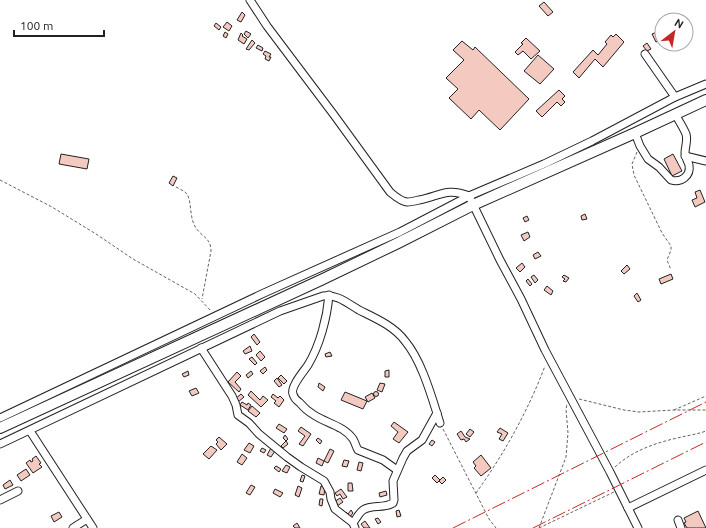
<svg xmlns="http://www.w3.org/2000/svg" width="706" height="528" viewBox="0 0 706 528" font-family="Ubuntu,sans-serif">
<style>
.building{fill:#f3c9c0;stroke:#222}
.lines{fill:none;stroke-linecap:round;stroke-linejoin:round}
.minor-casing{stroke:#222;stroke-width:9}
.highway-casing{stroke:#222;stroke-width:12}
.path{stroke:#646464;stroke-width:1;stroke-dasharray:3 2;stroke-linecap:butt}
.minor{stroke:#fff;stroke-width:7}
.highway{stroke:#fff;stroke-width:10}
.power{stroke:#c62828;stroke-width:1;stroke-dasharray:14 3 2 3;stroke-linecap:butt}
</style>
<rect width="100%" height="100%" fill="#fff"/>
<g class="building">
<polygon points="544,2 553,12 548,16 539,6"/>
<polygon points="242,12 245,15 241,22 237,20"/>
<polygon points="227,22 232,26 229,31 223,27"/>
<polygon points="216,23 221,27 219,30 214,26"/>
<polygon points="662,30 662,40 656,42 652,34"/>
<polygon points="246,31 251,34 248,38 244,34"/>
<polygon points="225,32 228,34 226,38 223,36"/>
<polygon points="241,33 243,35 242,36 247,39 244,44 238,40"/>
<polygon points="616,34 624,42 603,67 595,59 579,78 573,72 593,50 598,55 607,44 605,42 611,35 613,37"/>
<polygon points="526,38 540,51 531,59 523,51 518,55 515,52 523,44 521,43"/>
<polygon points="252,40 255,43 249,50 246,49"/>
<polygon points="462,41 473,50 475,47 529,99 500,130 479,110 471,119 449,98 458,89 446,78 464,60 453,50"/>
<polygon points="647,43 651,49 647,51 643,46"/>
<polygon points="258,45 263,48 262,51 256,48"/>
<polygon points="265,51 271,54 269,57 271,57 269,61 265,59 266,56 263,54"/>
<polygon points="538,55 554,69 540,84 524,71"/>
<polygon points="559,90 565,96 562,99 565,102 561,106 557,102 542,117 536,111"/>
<polygon points="61,154 89,159 87,169 59,164"/>
<polygon points="673,154 682,171 672,176 664,159"/>
<polygon points="173,176 177,178 173,186 169,183"/>
<polygon points="700,190 705,202 695,207 692,200 697,198 695,192"/>
<polygon points="585,214 587,219 582,220 581,216"/>
<polygon points="527,216 529,220 525,222 523,218"/>
<polygon points="528,232 530,237 524,241 521,235"/>
<polygon points="538,252 541,256 535,259 533,255"/>
<polygon points="522,263 525,267 520,272 516,268"/>
<polygon points="627,265 630,269 624,274 621,271"/>
<polygon points="671,274 673,279 661,284 659,279"/>
<polygon points="534,275 538,280 535,283 531,277"/>
<polygon points="564,275 569,278 566,282 563,281 565,279 562,277"/>
<polygon points="528,279 532,284 530,286 526,281"/>
<polygon points="547,286 553,291 551,295 544,290"/>
<polygon points="637,293 641,300 638,302 634,296"/>
<polygon points="254,334 260,342 257,345 251,337"/>
<polygon points="250,346 252,351 245,354 243,351"/>
<polygon points="260,351 265,357 261,361 256,355"/>
<polygon points="330,352 332,356 326,357 325,354"/>
<polygon points="252,357 257,363 255,365 249,359"/>
<polygon points="265,367 267,370 263,374 260,371"/>
<polygon points="389,370 389,377 385,377 385,371"/>
<polygon points="188,371 189,375 184,377 182,374"/>
<polygon points="251,371 253,374 248,378 246,375"/>
<polygon points="237,372 241,376 235,382 241,389 239,392 228,382"/>
<polygon points="281,375 287,381 284,384 278,378"/>
<polygon points="277,378 282,385 279,387 274,381"/>
<polygon points="319,383 325,387 323,391 318,387"/>
<polygon points="380,383 385,384 382,392 377,390"/>
<polygon points="196,388 199,393 192,396 189,391"/>
<polygon points="251,391 260,400 263,396 268,400 261,407 248,395"/>
<circle cx="376" cy="394" r="2.5"/>
<polygon points="345,392 367,401 363,409 341,400"/>
<polygon points="372,393 375,398 368,402 365,397"/>
<polygon points="241,394 244,397 238,402 235,399"/>
<polygon points="273,394 278,398 280,396 284,400 279,407 274,403 276,401 271,397"/>
<polygon points="242,402 247,405 248,403 251,405 248,410 240,405"/>
<polygon points="252,406 260,413 256,417 248,411"/>
<polygon points="394,422 408,432 399,443 393,439 398,432 391,426"/>
<polygon points="279,424 287,429 284,433 276,428"/>
<polygon points="301,427 311,434 303,446 299,444 305,436 298,431"/>
<polygon points="500,428 508,433 503,441 499,439 502,434 497,432"/>
<polygon points="470,429 474,432 470,437 466,434"/>
<polygon points="461,431 465,437 470,439 466,442 464,439 461,440 457,434"/>
<polygon points="285,435 288,439 286,441 283,438"/>
<polygon points="219,437 227,444 221,450 216,444 218,442 216,440"/>
<polygon points="318,438 322,441 320,444 316,440"/>
<polygon points="432,440 435,442 432,446 429,444"/>
<polygon points="286,441 288,444 283,448 281,446"/>
<polygon points="249,443 254,446 250,453 244,450"/>
<polygon points="211,446 217,450 209,459 203,454"/>
<polygon points="262,448 266,450 264,453 260,451"/>
<polygon points="271,448 275,451 271,457 267,455"/>
<polygon points="330,449 334,451 328,463 324,461"/>
<polygon points="242,454 247,458 242,465 237,462"/>
<polygon points="481,455 491,468 481,476 474,468 476,466 473,462"/>
<polygon points="36,456 41,463 39,464 42,467 33,473 26,463 30,460 31,462 33,461 32,459"/>
<polygon points="318,458 324,461 322,466 316,463"/>
<polygon points="344,460 349,461 347,467 342,466"/>
<polygon points="359,462 363,463 361,471 357,470"/>
<polygon points="286,465 290,467 287,473 282,471"/>
<polygon points="276,466 281,469 279,472 274,468"/>
<polygon points="26,469 30,475 21,481 17,475"/>
<polygon points="302,475 305,476 303,482 300,481"/>
<polygon points="435,475 440,480 437,483 432,478"/>
<polygon points="443,477 446,480 442,484 439,481"/>
<polygon points="10,480 13,485 5,489 3,485"/>
<polygon points="348,483 352,483 353,491 348,491"/>
<polygon points="251,485 255,487 250,495 246,493"/>
<polygon points="298,486 302,488 299,497 295,495"/>
<polygon points="321,486 325,487 324,495 319,494"/>
<polygon points="275,489 283,493 280,497 273,493"/>
<polygon points="341,489 347,497 343,499 340,494 337,496 335,493"/>
<polygon points="386,491 387,495 380,497 379,493"/>
<polygon points="340,498 343,502 337,506 334,502"/>
<polygon points="320,499 323,499 322,506 319,505"/>
<polygon points="351,510 353,513 349,518 344,514 346,512 348,514"/>
<polygon points="399,510 401,516 397,517 396,511"/>
<polygon points="698,511 706,528 687,528 684,523 686,522 684,518"/>
<polygon points="59,512 62,517 54,522 51,516"/>
<polygon points="378,518 381,522 378,524 375,519"/>
<polygon points="365,521 370,528 364,528 361,524"/>
<polygon points="297,523 300,528 295,528 293,526"/>
</g>
<g class="lines">
<g class="minor-casing">
<g id="minor">
<path d="M250,0L267,26L334,115L390,192C395,196 400,201 407,202C411,202 415,201 419,200C440,196 447,187 469,196L500,260L521,299L545,350L610,472L638,528"/>
<polyline points="645,54 675,97"/>
<path d="M635,133L640,146L648,159L659,167L671,180C681,183 691,176 689,165C688,161 685,158 685,153C685,146 688,141 686,134C683,127 679,121 675,114"/>
<polyline points="685,156 706,161"/>
<path d="M329,295C327,318 320,345 308,365C304,371 290,387 293,394C294,398 297,401 300,403C304,408 309,412 314,415C326,423 344,426 353,439C355,442 356,447 358,450L383,460L397,470"/>
<polyline points="201,348 232,396 236,405 238,415 249,423 259,434 287,457 301,467 324,481 330,492 331,499 335,509 353,523 355,528"/>
<polyline points="0,418 264,293 400,232 469,196 544,164 592,141 675,97 706,84"/>
<polyline points="30,431 93,528"/>
<path d="M0,444L280,311L323,296C337,294 347,303 359,310C375,318 394,326 405,341C422,361 432,398 440,423"/>
<polyline points="0,500 18,491"/>
<polyline points="628,508 706,470"/>
<polyline points="678,520 681,528"/>
<path d="M353,523C356,519 359,513 363,510C372,504 384,509 393,503L394,500L393,481L403,458L407,451L422,440L437,413"/>
<polyline points="73,528 87,519"/>
</g>
</g>
<g class="highway-casing">
<polyline id="highway" points="0,428 321,280 398,243 473,205 635,133 706,100"/>
</g>
<g class="path">
<polyline points="637,152 632,164 634,175 662,233 671,246 671,250 667,260 671,270"/>
<polyline points="0,180 52,207 96,234 133,259 195,294 211,311"/>
<path d="M176,187C180,189 184,191 187,194C192,202 189,218 196,228C203,238 211,238 211,251L202,299"/>
<polyline points="579,399 624,410 639,412 674,410 706,410"/>
<polyline points="674,410 706,396"/>
<polyline points="443,429 489,519 496,528"/>
<path d="M615,467C633,450 658,442 682,437C690,435 698,434 706,431"/>
<path d="M476,493C504,454 528,411 545,366"/>
<polyline points="539,528 566,457 568,433 566,409 567,404"/>
<polyline points="539,528 614,492"/>
</g>
<use href="#minor" class="minor"/>
<use href="#highway" class="highway"/>
<g class="power">
<polyline points="453,528 706,402"/>
<polyline points="533,528 706,442"/>
</g>
</g>
<g transform="translate(674 32) rotate(31)"><circle r="19" fill="#ffffff" stroke="#a7a7a7"/>
<path d="M0-3L7 15L0 10L-7 15Z" fill="#c62828"/>
<text y="-6" font-size="11" font-weight="bold" text-anchor="middle" fill="#222222">N</text>
</g>
<path d="M14 30v6h90v-6" fill="none" stroke="#222222" stroke-width="2"/>
<text x="20" y="30" font-size="12" fill="#222222" stroke="#ffffff" stroke-width="3" paint-order="stroke">100 m</text>
</svg>
